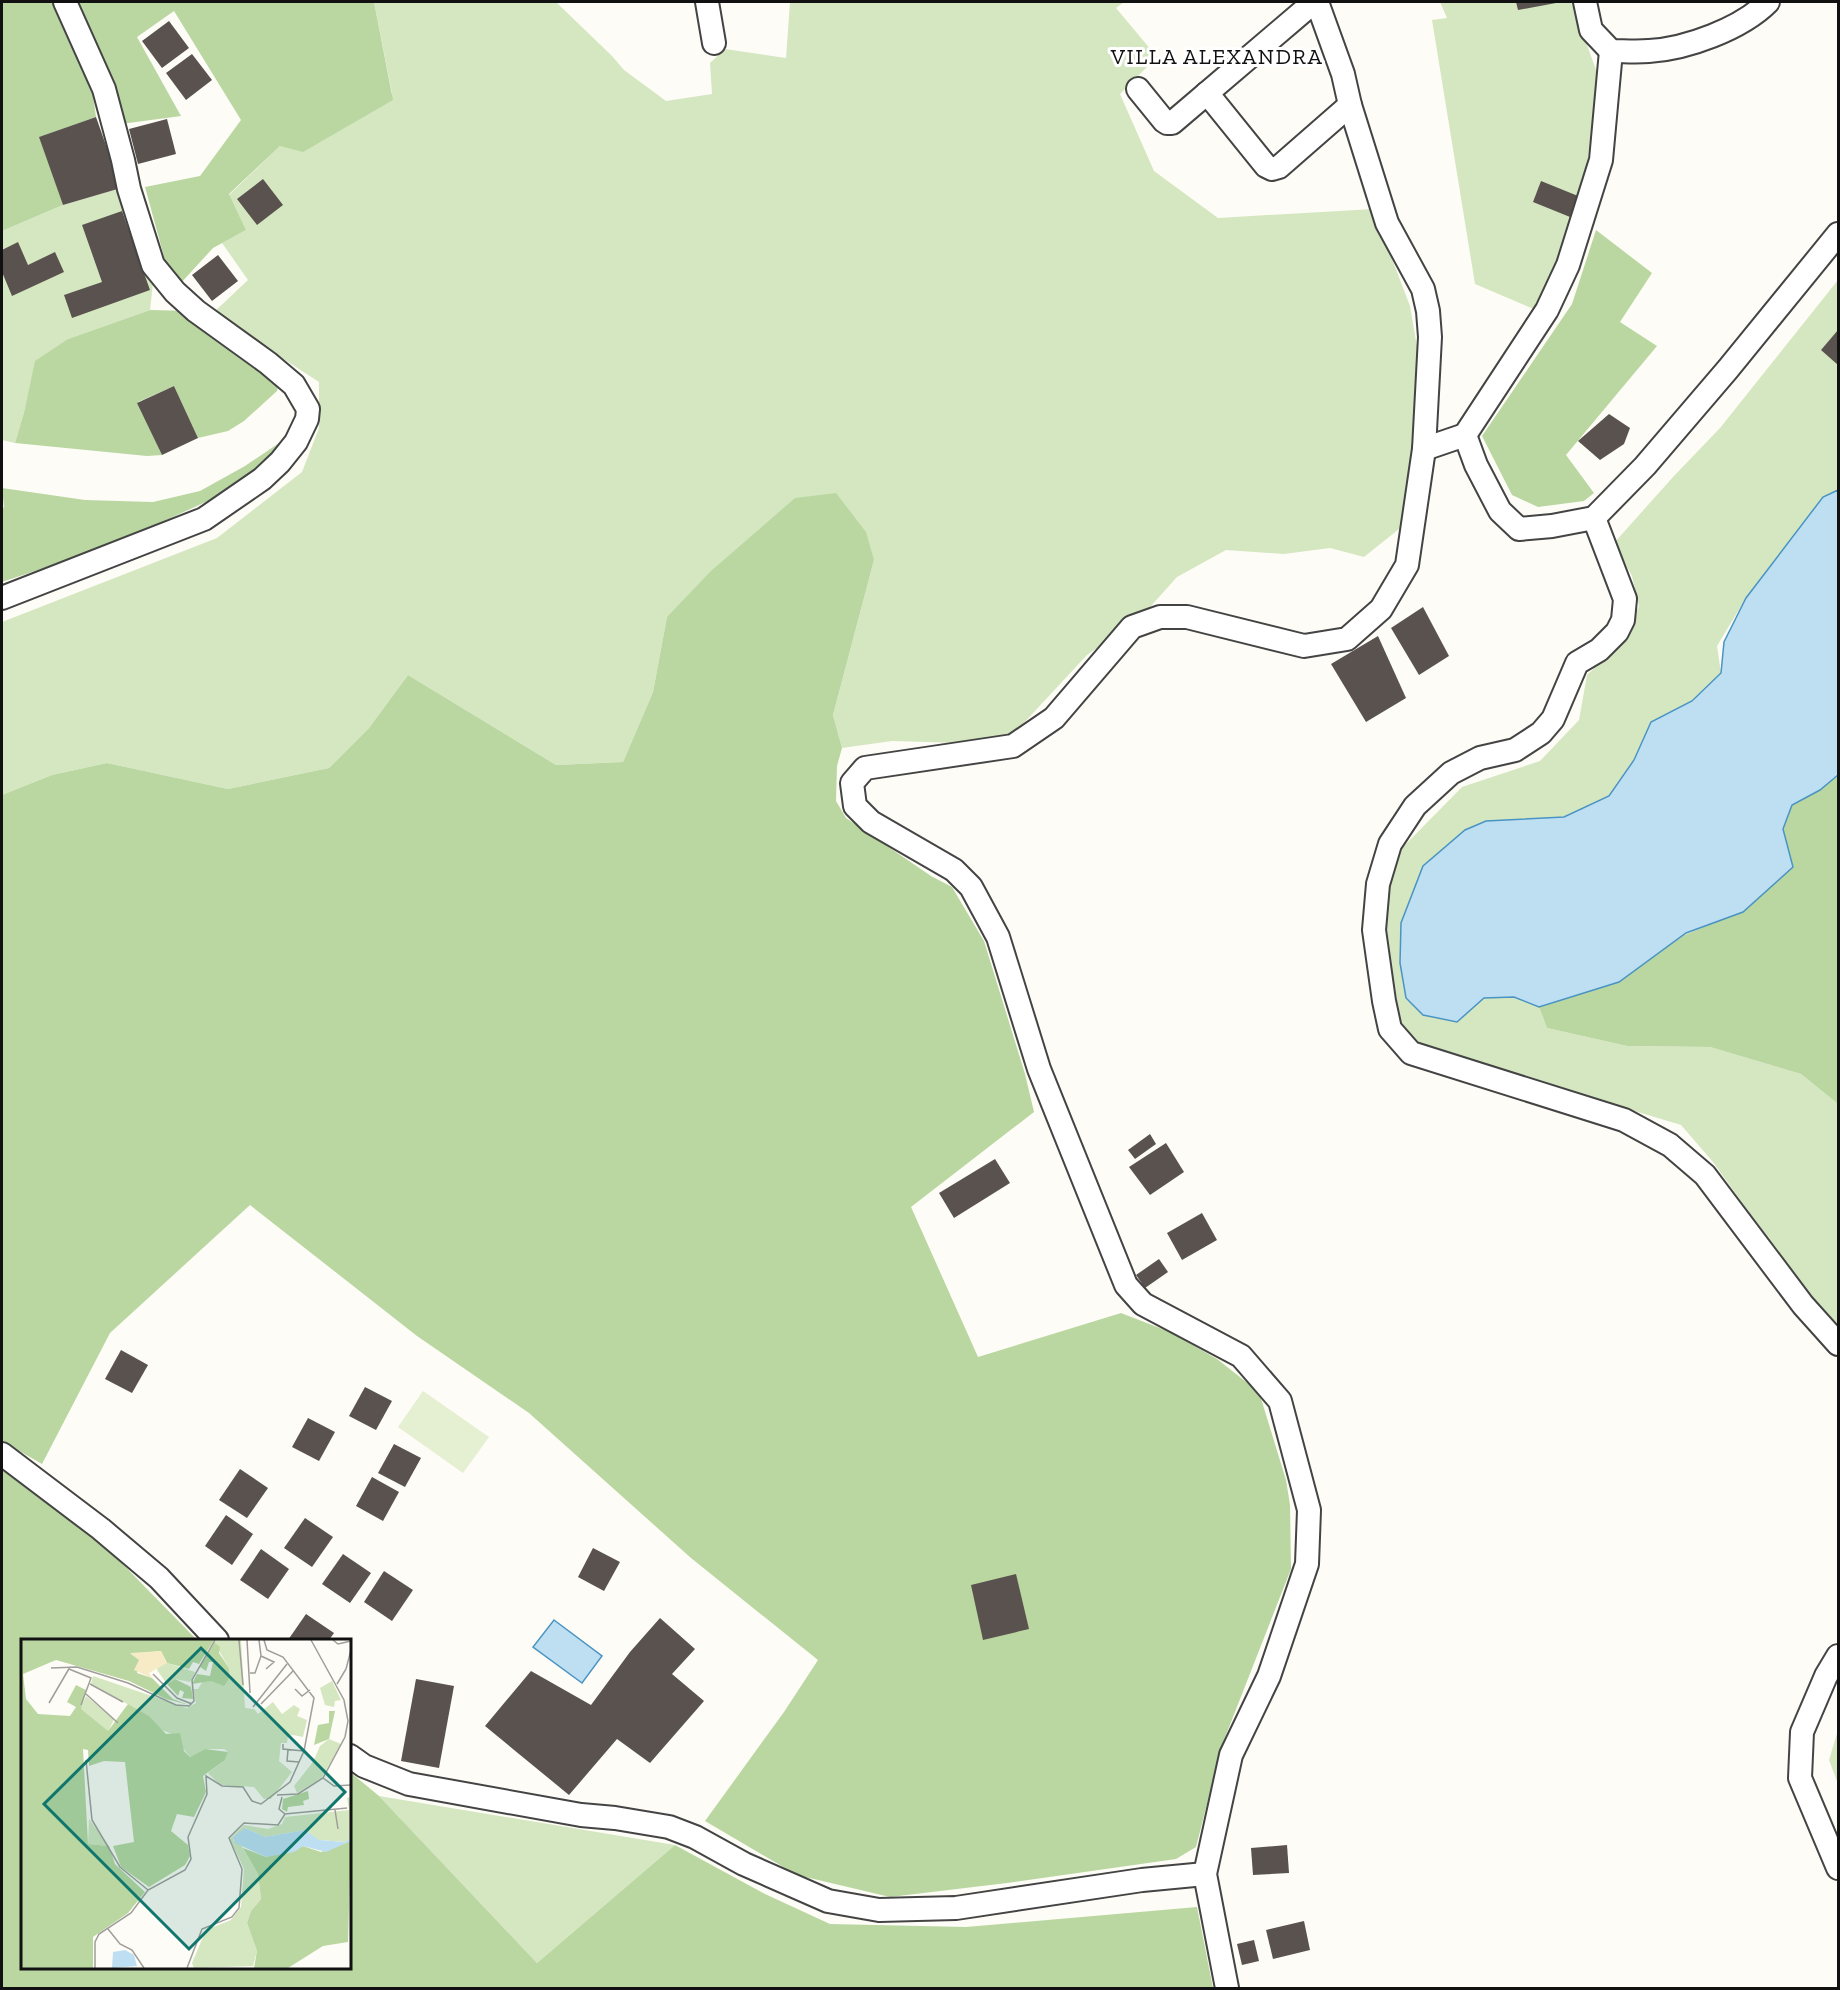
<svg xmlns="http://www.w3.org/2000/svg" width="1840" height="1990" viewBox="0 0 1840 1990" font-family="'Zilla Slab',serif">
<style>
.green{fill:#d5e7c1}
.forest{fill:#bad7a1}
.pitch{fill:#e5efd2}
.water{fill:#bedff2;stroke:#4a94c3;stroke-width:1.5}
.building{fill:#59524e}
.lines{fill:none;stroke-linecap:round;stroke-linejoin:round}
.minor-casing{stroke:#444;stroke-width:26}
.minor{stroke:#fff;stroke-width:22}
.labels{text-anchor:middle;dominant-baseline:central;stroke-width:6;stroke-linejoin:round;paint-order:stroke}
.neighbourhood-label{font-size:22px;letter-spacing:1.5px;fill:#111;stroke:#fff}
.inset-road{fill:none;stroke:#9f9e9a;stroke-width:1.5}
.view{fill:#0f766e;fill-opacity:0.15;stroke:#0f766e;stroke-width:3}
.inset-edge{fill:none;stroke:#111;stroke-width:3}
</style>
<rect width="100%" height="100%" fill="#fefcf6"/>
<g class="green">
<polygon points="374,2 556,2 612,56 624,70 666,101 712,94 710,63 725,49 786,58 790,2 1124,2 1116,8 1157,57 1120,94 1154,171 1218,218 1373,209 1410,306 1423,381 1409,472 1409,521 1364,557 1330,548 1284,554 1226,550 1177,577 1142,616 1087,655 1021,726 995,744 892,741 842,748 833,715 874,560 667,617 653,692 623,762 556,765 408,675 369,728 329,768 228,789 107,763 52,775 2,795 2,622 217,538 302,472 319,428 319,382 213,313 248,280 222,243 246,230 229,195 280,146 392,93"/>
<polygon points="1440,2 1571,2 1598,75 1583,198 1536,310 1475,284 1432,20 1447,18"/>
<polygon points="121,188 153,283 150,310 68,339 25,409 15,443 2,440 2,231 63,205"/>
<polygon points="1838,280 1838,490 1823,497 1746,598 1717,646 1721,673 1692,701 1651,722 1634,760 1609,796 1561,825 1442,850 1423,866 1401,923 1400,963 1406,998 1423,1015 1457,1022 1484,998 1514,997 1539,1007 1547,1028 1627,1046 1710,1047 1801,1074 1838,1104 1838,1328 1813,1301 1713,1162 1681,1125 1419,1046 1402,1028 1383,924 1389,876 1402,848 1462,787 1540,761 1579,720 1587,675 1624,640 1639,606 1632,576 1614,543 1673,477 1720,428"/>
<polygon points="1838,1730 1838,1784 1829,1760"/>
<polygon points="379,1796 675,1845 537,1963"/>
</g>
<g class="forest">
<polygon points="2,2 56,2 91,81 96,117 40,137 63,205 2,231"/>
<polygon points="74,2 374,2 393,100 303,152 280,146 229,194 246,230 213,248 180,284 166,264 145,187 200,176 241,120 174,11 137,37 181,116 121,124"/>
<polygon points="1596,230 1652,273 1620,322 1657,346 1566,455 1594,493 1584,501 1538,507 1512,495 1482,436 1572,304"/>
<polygon points="150,310 190,311 280,379 277,391 244,421 228,431 198,438 174,386 138,402 162,455 147,456 15,443 25,409 35,361 68,339"/>
<polygon points="288,437 285,444 246,476 210,500 107,547 2,582 2,509 4,507 2,488 85,500 153,502 200,491 245,466"/>
<polygon points="836,493 866,532 874,560 833,715 842,748 837,766 836,801 846,818 931,876 952,887 984,941 1025,1074 1034,1112 911,1207 978,1357 1121,1313 1170,1332 1217,1359 1259,1392 1286,1480 1290,1505 1291,1569 1222,1745 1196,1847 1176,1859 1007,1883 890,1897 797,1875 705,1821 784,1712 818,1660 691,1558 529,1413 417,1336 250,1205 110,1333 42,1464 2,1441 2,795 52,775 107,763 228,789 329,768 369,728 408,675 556,765 623,762 653,692 667,617 711,571 795,498"/>
<polygon points="1838,774 1838,1104 1801,1074 1710,1047 1627,1046 1547,1028 1539,1007 1590,988 1619,982 1682,936 1743,911 1793,867 1783,829 1792,805 1820,790"/>
<polygon points="2,1467 101,1542 197,1640 22,1640 22,1968 350,1968 350,1772 379,1796 537,1963 675,1845 765,1894 830,1924 966,1927 1197,1907 1213,1988 2,1988"/>
</g>
<polygon class="pitch" points="423,1391 489,1437 463,1473 398,1427"/>
<g class="water">
<polygon points="1838,490 1838,775 1820,790 1792,805 1783,829 1793,867 1743,912 1686,933 1619,982 1539,1007 1514,997 1484,998 1457,1022 1423,1015 1406,998 1400,963 1401,923 1423,866 1465,830 1486,821 1564,817 1609,796 1634,760 1651,722 1692,701 1721,673 1724,642 1746,598 1823,497"/>
<polygon points="554,1620 602,1656 582,1683 533,1647"/>
</g>
<g class="building">
<polygon points="1516,2 1555,2 1556,3 1518,10"/>
<polygon points="169,21 189,48 162,68 142,41"/>
<polygon points="192,54 212,80 186,100 166,73"/>
<polygon points="96,117 121,188 63,205 39,137"/>
<polygon points="167,119 176,154 138,164 129,129"/>
<polygon points="263,179 283,205 257,225 237,199"/>
<polygon points="1541,181 1583,198 1575,219 1533,202"/>
<polygon points="122,211 150,290 72,318 64,295 102,282 82,225"/>
<polygon points="18,242 28,265 55,252 64,272 12,296 2,272 2,250"/>
<polygon points="218,255 238,281 212,301 192,275"/>
<polygon points="1838,330 1838,365 1821,350"/>
<polygon points="174,386 198,438 162,455 137,403"/>
<polygon points="1609,414 1630,428 1624,444 1600,460 1578,441"/>
<polygon points="1423,607 1449,656 1419,675 1391,628"/>
<polygon points="1378,636 1406,698 1366,722 1331,664"/>
<polygon points="1150,1134 1156,1144 1135,1159 1128,1150"/>
<polygon points="1166,1143 1184,1172 1150,1195 1129,1167"/>
<polygon points="995,1159 1010,1183 954,1218 939,1193"/>
<polygon points="1202,1213 1217,1240 1182,1260 1167,1233"/>
<polygon points="1159,1259 1168,1272 1145,1288 1136,1275"/>
<polygon points="121,1350 148,1365 132,1393 105,1379"/>
<polygon points="365,1387 392,1401 376,1430 349,1416"/>
<polygon points="308,1418 335,1432 319,1461 292,1447"/>
<polygon points="394,1444 421,1458 405,1487 378,1473"/>
<polygon points="240,1469 268,1488 247,1518 219,1500"/>
<polygon points="372,1477 399,1492 383,1521 356,1506"/>
<polygon points="226,1515 253,1534 232,1565 205,1546"/>
<polygon points="305,1518 333,1537 312,1567 284,1548"/>
<polygon points="593,1548 620,1562 604,1591 578,1577"/>
<polygon points="261,1549 289,1569 268,1599 240,1580"/>
<polygon points="343,1554 371,1573 350,1603 322,1584"/>
<polygon points="384,1571 413,1590 392,1621 364,1602"/>
<polygon points="1016,1574 1029,1629 983,1640 971,1585"/>
<polygon points="306,1614 334,1633 329,1640 288,1640"/>
<polygon points="660,1618 695,1649 672,1674 704,1701 650,1763 617,1739 569,1795 485,1726 531,1671 591,1705 630,1652"/>
<polygon points="416,1679 454,1686 439,1768 401,1761"/>
<polygon points="1287,1845 1289,1873 1253,1875 1251,1848"/>
<polygon points="1304,1921 1310,1950 1273,1959 1266,1930"/>
<polygon points="1254,1940 1259,1961 1242,1965 1237,1944"/>
</g>
<g class="lines">
<g class="minor-casing">
<g id="minor">
<polyline points="707,2 714,43"/>
<path d="M1585,2L1591,30L1611,51C1623,51 1636,52 1649,51C1686,49 1741,29 1768,2"/>
<polyline points="1138,89 1164,121 1167,123 1172,123 1314,2"/>
<polyline points="1207,93 1266,166 1272,169 1279,167 1350,105"/>
<polyline points="1465,435 1476,465 1500,511 1519,529 1552,526 1594,518 1645,466 1728,369 1838,234"/>
<polyline points="1424,449 1465,435 1547,310 1568,265 1601,160 1611,51"/>
<polyline points="1594,518 1625,599 1623,620 1617,632 1599,650 1577,663 1553,719 1541,733 1515,750 1480,758 1451,773 1415,806 1390,844 1378,884 1374,930 1384,1001 1390,1029 1411,1053 1624,1120 1670,1145 1705,1175 1803,1305 1838,1344"/>
<polyline points="2,598 204,519 262,479 280,462 296,442 307,419 308,409 294,385 268,363 196,311 175,292 153,265 129,189 123,160 104,89 65,2"/>
<polyline points="2,1454 101,1529 159,1578 217,1640"/>
<polyline points="1838,1656 1826,1676 1802,1732 1800,1778 1838,1868"/>
<polyline points="350,1756 364,1766 409,1784 581,1815 615,1818 669,1827 695,1837 744,1864 828,1901 879,1910 956,1908 1142,1880 1205,1874"/>
<polyline points="1227,1988 1205,1874 1231,1755 1269,1676 1307,1564 1309,1510 1280,1401 1241,1356 1143,1304 1126,1285 1039,1069 998,937 971,887 954,870 871,822 855,806 852,783 865,768 1013,746 1054,718 1132,627 1160,617 1187,617 1304,646 1347,639 1381,609 1407,565 1424,449 1430,337 1428,311 1423,289 1387,223 1350,105 1343,74 1317,2"/>
</g>
</g>
<use href="#minor" class="minor"/>
</g>
<g class="labels">
<g class="neighbourhood-label">
<text x="1217" y="56">VILLA ALEXANDRA</text>
</g>
</g>
<g transform="translate(21 1639)">
<rect width="330" height="330" fill="#fefcf6"/>
<path d="M196,1H220L224,69L233,70L237,75L252,63L261,75L273,66L279,70L276,77L286,81L282,98L272,96L267,97L266,104H260L258,122L271,133L250,160H243L233,148L199,146L187,134L204,121L207,113L203,110H184L169,118L151,95L136,89L128,77L70,45L72,37L166,69L175,64L172,50H177L182,42L209,38L208,29L193,3ZM146,24L174,33L169,43L154,40L146,45L136,31L138,25ZM311,42L320,61L314,62L313,68L304,66L299,49ZM65,57L93,80L87,93L59,70ZM308,100L320,105L300,140L276,154L273,147L292,123L299,107ZM330,158V199L325,203L297,201L284,191L244,198L224,189L212,201L220,206L237,235L240,260L230,272L226,284L236,312L232,327L173,329L171,324L185,291L210,281L220,268L223,230L209,200L223,186L247,190L261,185L264,178L328,171L326,159ZM68,180L88,207L67,205Z" fill="#d5e7c1"/>
<path d="M0,1H193L178,25L172,23L168,30L146,24L140,12L110,15L119,21L116,34L131,39L152,60L168,66L145,60L108,42L35,21L2,35L5,60L17,75L49,77L55,68L46,63L55,46L65,51L60,70L87,92L107,65L128,77L145,95L159,94L163,112L169,118L184,110L207,113L204,121L182,137L185,153L173,178L156,175L150,192L167,206L169,217L164,226L128,248L100,228L92,207L113,203L104,123L83,122L68,127L67,111L62,110L67,205L88,207L94,225L124,253L107,274L72,298V329H0ZM193,3L199,8L198,14L208,29L209,38L203,47L190,42L171,45L176,35L189,37L192,23H188L185,32L179,28ZM154,40L170,48L172,60L161,59L163,53L159,51L157,57L146,45ZM308,72H314L308,100L293,106L297,86L308,84ZM287,152L288,160L282,162L283,166L267,168L266,173L261,170L262,160ZM330,202L327,303L302,307L267,329H233L236,312L226,284L230,272L240,260L237,235L222,209L245,218L282,207L300,213Z" fill="#bad7a1"/>
<path d="M140,12L146,24L128,34L131,39L113,31L118,21L109,14Z" fill="#f6ebc5"/>
<path d="M224,189L244,198L284,191L298,201L324,203L330,199V202L305,213L282,207L273,213L245,218L214,204L212,198ZM104,311L113,316L116,327L91,329L92,313Z" fill="#bedff2"/>
<path class="inset-road" d="M218,1L222,46M226,1L229,54M312,1L317,5L330,2M240,17L253,23L245,30M30,29L56,28L107,44L155,66L168,67L173,62L171,41L194,1M48,30L70,39L60,66M229,34H234L240,17L238,1M132,35L156,59L171,65M69,45L102,63M316,45L325,30L330,11M274,50L281,57L289,51M65,55L97,84M28,64L49,28M240,65L272,32M232,68L266,25M262,105V110L283,112M267,111L266,122L278,123M65,121L71,181L99,228L127,251M302,139L313,147L330,146M256,156L277,155L302,139L324,98L327,82L323,61L290,1M261,158L258,170L264,175L326,169M314,171L317,190M87,290L99,305L111,311L123,329M74,329V303L78,295L110,274L127,251L164,231L170,220L167,198L186,155L185,137L201,147L222,148L231,162L240,165L269,143L283,112L293,59L262,18L246,11L243,1M166,329L181,290L211,278L218,269L221,230L208,199L223,184L257,186L264,175"/>
<path class="view" d="M180,9L324,153L168,310L23,165Z"/>
<rect width="330" height="330" class="inset-edge"/>
</g>
<rect width="1840" height="1990" fill="none" stroke="#111111" stroke-width="6"/>
</svg>
